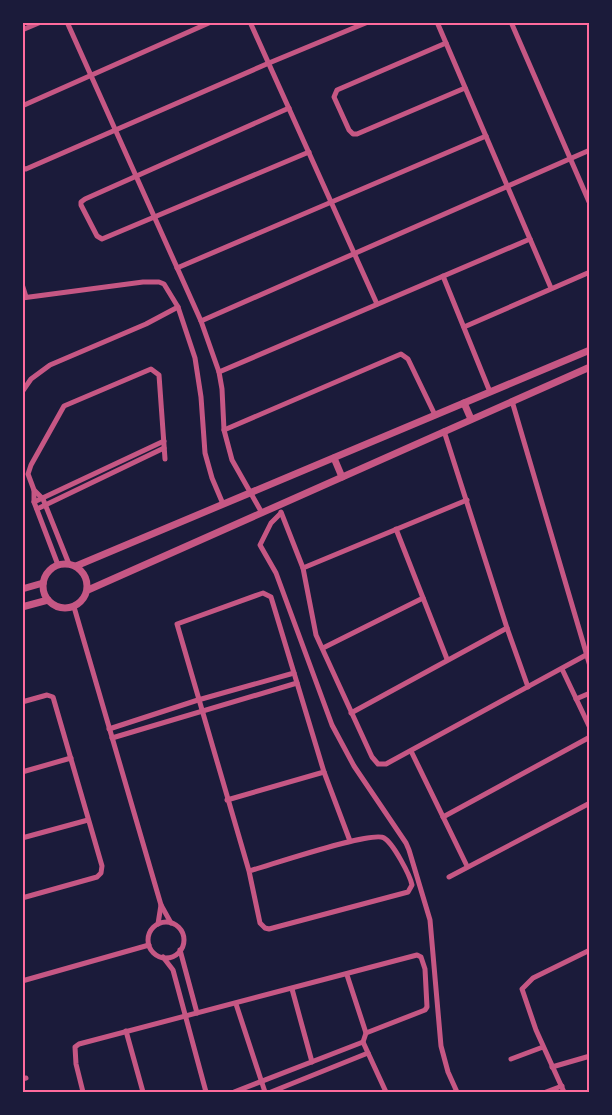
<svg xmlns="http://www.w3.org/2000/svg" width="612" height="1115" viewBox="0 0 612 1115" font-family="Barlow,sans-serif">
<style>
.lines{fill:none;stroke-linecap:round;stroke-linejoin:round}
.minor{stroke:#c65784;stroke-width:5}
.tertiary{stroke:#c65784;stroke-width:7}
.neatline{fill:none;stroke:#ff6b9d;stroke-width:2}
</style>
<rect width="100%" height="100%" fill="#1b1b3a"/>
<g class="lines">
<g class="minor">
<polyline points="67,22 201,321 219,372 222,389 224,430 232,460 262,513"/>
<polyline points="250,22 377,304"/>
<polyline points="437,22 551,288"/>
<polyline points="511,22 590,204"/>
<polyline points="22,30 41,22"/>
<polyline points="446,43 337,90 334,97 349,130 353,134 357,134 465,88"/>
<polyline points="22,106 211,22"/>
<polyline points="289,108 85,199 81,202 81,205 97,236 102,239 309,152"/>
<polyline points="22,168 26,169 269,63 368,22"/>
<polyline points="177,268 486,136"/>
<polyline points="443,276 490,392"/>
<polyline points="22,284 26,297"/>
<polyline points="22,298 143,282 159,282 164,284 178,307 195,358 201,397 205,453 212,478 223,504"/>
<polyline points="201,321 590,150"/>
<polyline points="464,327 590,272"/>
<polyline points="219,372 530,239"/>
<polyline points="22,392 31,379 50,365 146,324 178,307"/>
<polyline points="512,401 590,666"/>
<polyline points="224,430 401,354 408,359 435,415"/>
<polyline points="444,431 507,628 528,687"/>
<polyline points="34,490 34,502 58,565"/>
<polyline points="34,502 164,441"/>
<polyline points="37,509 164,448"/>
<polyline points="281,512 303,568 316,635 372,757 378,764 386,764 586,655"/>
<polyline points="281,513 271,523 260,545 276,573 332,725 354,766 406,843 409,850 430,920 441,1046 448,1072 457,1092"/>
<polyline points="396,529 447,659"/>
<polyline points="69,564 43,499 34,490 28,474 31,465 64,406 151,369 159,375 165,459"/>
<polyline points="303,568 467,500"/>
<polyline points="74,607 161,905 171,923"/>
<polyline points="323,648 423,598"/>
<polyline points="562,669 590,728"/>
<polyline points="576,699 590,693"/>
<polyline points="22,702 47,695 53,697 102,866 101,873 97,877 22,898"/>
<polyline points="351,713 507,628"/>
<polyline points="109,729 198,700 294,673"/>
<polyline points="112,738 297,683"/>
<polyline points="411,751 467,866"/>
<polyline points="22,772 71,758"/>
<polyline points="227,800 324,772"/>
<polyline points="443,817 590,737"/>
<polyline points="22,838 88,820"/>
<path d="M249,871C268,866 373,830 384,838C393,843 410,875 412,885L408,892L269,929L265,928L260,923L249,871L177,624L263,593L271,597L324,772L350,841"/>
<polyline points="449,877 590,803"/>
<circle cx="166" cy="940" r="18"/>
<polyline points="158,924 161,905"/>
<polyline points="180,950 197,1013"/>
<polyline points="163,957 173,970 206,1092"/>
<polyline points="347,975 366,1033"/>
<polyline points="22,981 149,945"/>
<polyline points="292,989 312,1062"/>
<polyline points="236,1004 265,1092"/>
<polyline points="126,1031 143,1092"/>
<polyline points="363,1042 386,1092"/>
<polyline points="511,1059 543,1047"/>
<polyline points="552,1067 590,1056"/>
<polyline points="22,1079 26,1078"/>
<polyline points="22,1089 23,1092"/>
<polyline points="83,1092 76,1064 75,1047 79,1044 417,955 421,957 425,969 427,1007 425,1010 366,1033 363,1042 234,1092"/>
<polyline points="271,1092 368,1053"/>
<polyline points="546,1092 562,1086"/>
<polyline points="564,1092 536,1030 522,989 533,978 590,950"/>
</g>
<g class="tertiary">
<polyline points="464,403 471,419"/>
<polyline points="334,458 342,477"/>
<circle cx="65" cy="586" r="22"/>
<polyline points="76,566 590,350"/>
<polyline points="22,589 43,583"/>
<polyline points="88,590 590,367"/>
<polyline points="22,607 48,600"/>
</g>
</g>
<rect width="612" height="1115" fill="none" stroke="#1b1b3a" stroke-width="48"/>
<rect x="24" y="24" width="564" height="1067" class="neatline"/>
</svg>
